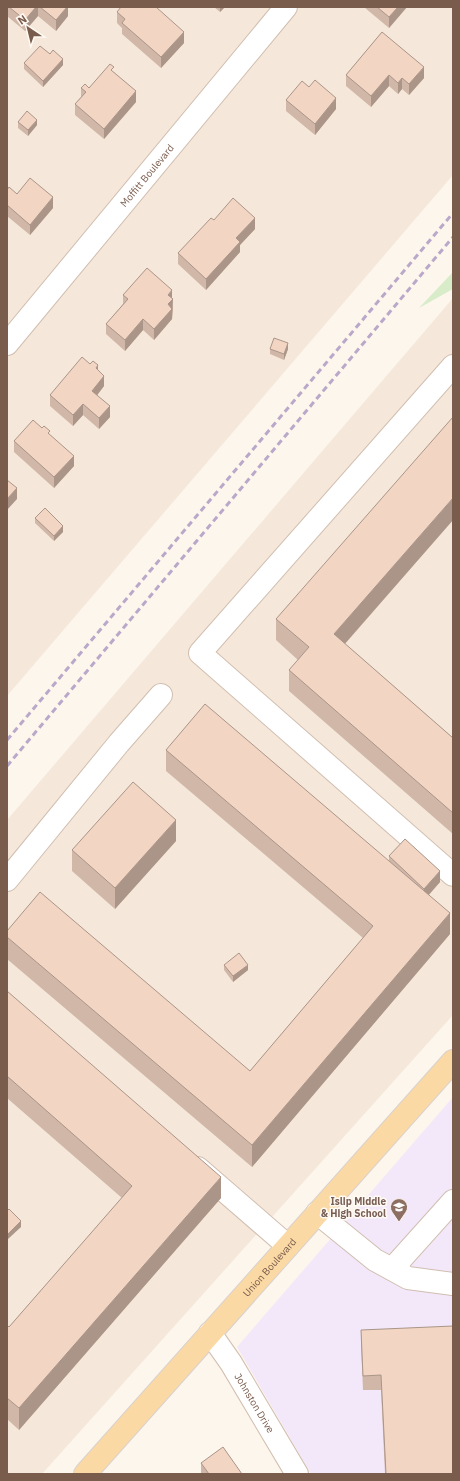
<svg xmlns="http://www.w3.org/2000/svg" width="460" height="1481" viewBox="0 0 460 1481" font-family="'IBM Plex Sans',sans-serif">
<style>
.residential{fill:#f5e8da}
.education{fill:#f3e8fa}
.green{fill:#d8ecc9}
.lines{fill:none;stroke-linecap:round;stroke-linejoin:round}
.minor-casing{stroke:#d1beb0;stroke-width:24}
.major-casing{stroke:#dad1cd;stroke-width:24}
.minor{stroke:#fff;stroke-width:22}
.major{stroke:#fbd9a5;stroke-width:22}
.rail{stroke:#b9a8c9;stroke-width:3;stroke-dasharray:6 4;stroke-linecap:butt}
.wall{fill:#d1b7a8}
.shaded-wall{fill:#aa9588}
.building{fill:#f3d5c3;stroke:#aa9588}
.labels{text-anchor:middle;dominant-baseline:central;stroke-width:3;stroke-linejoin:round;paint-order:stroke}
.street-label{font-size:10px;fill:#7a5c4d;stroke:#fffaf3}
.education-label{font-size:10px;font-weight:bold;fill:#785e54;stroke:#fffaf3;text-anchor:end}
</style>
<rect width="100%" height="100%" fill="#fdf6ec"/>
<g class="residential">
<polygon points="7,7 453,7 453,175 7,696"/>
<polygon points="453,298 453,1015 42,1474 7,1474 7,820"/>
</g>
<polygon class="education" points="453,1097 453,1474 311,1474 237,1347"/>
<polygon class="green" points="453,272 453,289 419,308"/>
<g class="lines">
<g class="minor-casing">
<g id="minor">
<path id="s1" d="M7,344L286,7"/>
<polyline points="453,366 200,653 453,875"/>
<polyline points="7,880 119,743 161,695"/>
<polyline points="198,1168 288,1246"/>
<polyline points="317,1213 375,1260 408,1278 453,1284"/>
<polyline points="392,1269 453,1201"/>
<path id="s2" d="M210,1333L231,1363L297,1474"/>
</g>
</g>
<g class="major-casing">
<g id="major">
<path id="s3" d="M85,1474L453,1061"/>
</g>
</g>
<use href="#minor" class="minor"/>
<use href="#major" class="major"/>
<g class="rail">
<polyline points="7,740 453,213"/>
<polyline points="7,766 453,237"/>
</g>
</g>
<g class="wall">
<polygon points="7,7 68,7 68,16 56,31 38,16 25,31 7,16"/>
<polygon points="214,7 225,7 220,12"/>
<polygon points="364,7 407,7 389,28"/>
<polygon points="117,12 184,43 161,68 122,34 122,28 117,23"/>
<polygon points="382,32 424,78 409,95 402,89 398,94 389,86 371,107 346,86 346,75"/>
<polygon points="24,63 63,65 43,87 24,69"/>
<polygon points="114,72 136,102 104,139 75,115 75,104 81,97 81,88 89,88"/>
<polygon points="286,100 336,109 315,135 286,111"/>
<polygon points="18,122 37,125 28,136 18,128"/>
<polygon points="7,190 53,208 30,235 7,216"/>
<polygon points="214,220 255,229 240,245 240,252 206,290 178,264 178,253"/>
<polygon points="123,295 172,298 173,309 172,319 154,340 143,330 125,351 106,334 106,324 123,304"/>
<polygon points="270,349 288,349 284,360 270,354"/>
<polygon points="98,370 104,386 97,395 110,417 99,429 83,415 73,426 50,406 50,395"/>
<polygon points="50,435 74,466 54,488 14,452 14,441"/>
<polygon points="35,518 63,532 54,541 35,523"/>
<polygon points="453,520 345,644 453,738 453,834 289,691 289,670 298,660 276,640 276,619"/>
<polygon points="166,750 389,861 389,856 440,882 429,895 450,934 252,1167 7,959 7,931 250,1071 363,938 166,771"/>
<polygon points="176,841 115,909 72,871 72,850"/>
<polygon points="224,965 248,970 233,982 224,970"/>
<polygon points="7,991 221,1198 19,1430 7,1419 7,1325 9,1327 122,1198 7,1098"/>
<polygon points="361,1330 453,1474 385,1474 381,1390 363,1390 361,1345"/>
<polygon points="201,1463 242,1474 201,1474"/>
</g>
<g class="shaded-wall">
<polygon points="36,7 38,7 38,16 25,31 25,20"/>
<polygon points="67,7 68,7 68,16 56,31 56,20"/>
<polygon points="220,7 225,7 220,12"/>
<polygon points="398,7 407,7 389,28 389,17"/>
<polygon points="184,32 184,43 161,68 161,57"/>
<polygon points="63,59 63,65 43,87 43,81"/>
<polygon points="424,67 424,78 409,95 409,84"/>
<polygon points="389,75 389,86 371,107 371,96"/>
<polygon points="402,78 402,89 398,94 398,83"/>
<polygon points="136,91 136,102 104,139 104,129"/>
<polygon points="336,98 336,109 315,135 315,124"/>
<polygon points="37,120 37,125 28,136 28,130"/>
<polygon points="53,197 53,208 30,235 30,225"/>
<polygon points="255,218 255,229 240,245 240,252 206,290 206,279 236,238"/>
<polygon points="172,290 172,299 173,299 172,319 154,340 154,329 168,295"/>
<polygon points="143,319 143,330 125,351 125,340"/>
<polygon points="288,343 288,349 284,360 284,354"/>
<polygon points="98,365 98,376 96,368"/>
<polygon points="104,376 104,386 92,402 92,391"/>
<polygon points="83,404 83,415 73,426 73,415"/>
<polygon points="110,406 110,417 99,429 99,418"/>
<polygon points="74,456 74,466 54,488 54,477"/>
<polygon points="17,488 17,499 7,510 7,499"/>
<polygon points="453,498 453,520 334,656 334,634"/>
<polygon points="63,526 63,532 54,541 54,536"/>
<polygon points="176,820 176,841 115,909 115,888"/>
<polygon points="440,871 440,882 424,900 424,889"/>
<polygon points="450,913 450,934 252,1167 252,1145"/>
<polygon points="248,965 248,970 233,982 233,976"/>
<polygon points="221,1177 221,1198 19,1430 19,1408"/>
<polygon points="21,1221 21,1227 8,1239 8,1234"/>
</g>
<g class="building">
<polygon points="9,7 36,7 25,20"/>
<polygon points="40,7 67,7 56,20"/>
<polygon points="121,7 156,7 184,32 161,57 122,23 125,19 117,12"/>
<polygon points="377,7 398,7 389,17"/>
<polygon points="382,32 424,67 409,84 402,78 398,83 389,75 371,96 346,75"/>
<polygon points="40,46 50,54 53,50 63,59 43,81 24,63"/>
<polygon points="110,64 114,67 111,70 136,91 104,129 75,104 86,92 81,88 85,84 89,88"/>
<polygon points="315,80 336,98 315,124 286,100 302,81 309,87"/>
<polygon points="27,111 37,120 28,130 18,122"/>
<polygon points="30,178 53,197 30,225 7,205 7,190 9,187 17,194"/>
<polygon points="233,198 255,218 236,238 240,242 206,279 178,253 211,218 214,220"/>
<polygon points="147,268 172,290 168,295 173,299 168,304 172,309 154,329 143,319 125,340 106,324 128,299 123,295"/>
<polygon points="274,338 288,343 284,354 270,349"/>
<polygon points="82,357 90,364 93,361 98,365 96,368 104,376 92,391 110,406 99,418 83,404 73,415 50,395"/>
<polygon points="453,417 453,498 334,634 453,738 453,813 289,670 309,647 276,619"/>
<polygon points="33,420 42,428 44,426 50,431 48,433 74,456 54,477 14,441"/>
<polygon points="7,480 17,488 7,499"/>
<polygon points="45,508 63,526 54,536 35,518"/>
<polygon points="205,704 450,913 252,1145 7,937 7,931 40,892 250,1071 373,926 166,750"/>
<polygon points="133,782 176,820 115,888 72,850"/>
<polygon points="405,839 440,871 424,889 389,856"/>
<polygon points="239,953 248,965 233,976 224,965"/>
<polygon points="7,991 221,1177 19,1408 7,1398 7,1325 9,1327 132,1186 7,1076"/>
<polygon points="9,1209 21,1221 8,1234 7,1233 7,1211"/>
<polygon points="453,1326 453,1474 386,1474 381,1375 363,1376 361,1330"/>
<polygon points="223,1447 242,1474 209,1474 201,1463"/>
</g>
<defs>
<g id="school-pin" transform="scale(0.9)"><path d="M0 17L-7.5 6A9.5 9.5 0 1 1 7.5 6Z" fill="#8d6e63" stroke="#fffaf3"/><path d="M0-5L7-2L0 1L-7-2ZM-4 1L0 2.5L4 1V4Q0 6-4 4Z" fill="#fff"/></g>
</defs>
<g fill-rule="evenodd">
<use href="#school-pin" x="399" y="1207"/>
</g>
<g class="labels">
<g class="street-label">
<text stroke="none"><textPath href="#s1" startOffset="219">Moffitt Boulevard</textPath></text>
<text stroke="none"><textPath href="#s3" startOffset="277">Union Boulevard</textPath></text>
<text stroke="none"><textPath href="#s2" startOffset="83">Johnston Drive</textPath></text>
</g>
<g class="education-label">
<text x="386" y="1201">Islip Middle<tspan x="386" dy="12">&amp; High School</tspan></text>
</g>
</g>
<rect width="460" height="1481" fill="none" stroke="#7a5c4d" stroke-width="16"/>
<g transform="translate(28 28) rotate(325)" stroke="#fffaf3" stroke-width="3" paint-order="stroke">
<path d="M0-3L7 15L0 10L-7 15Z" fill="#7a5c4d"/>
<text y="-6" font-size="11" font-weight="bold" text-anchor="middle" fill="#7a5c4d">N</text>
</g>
</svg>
